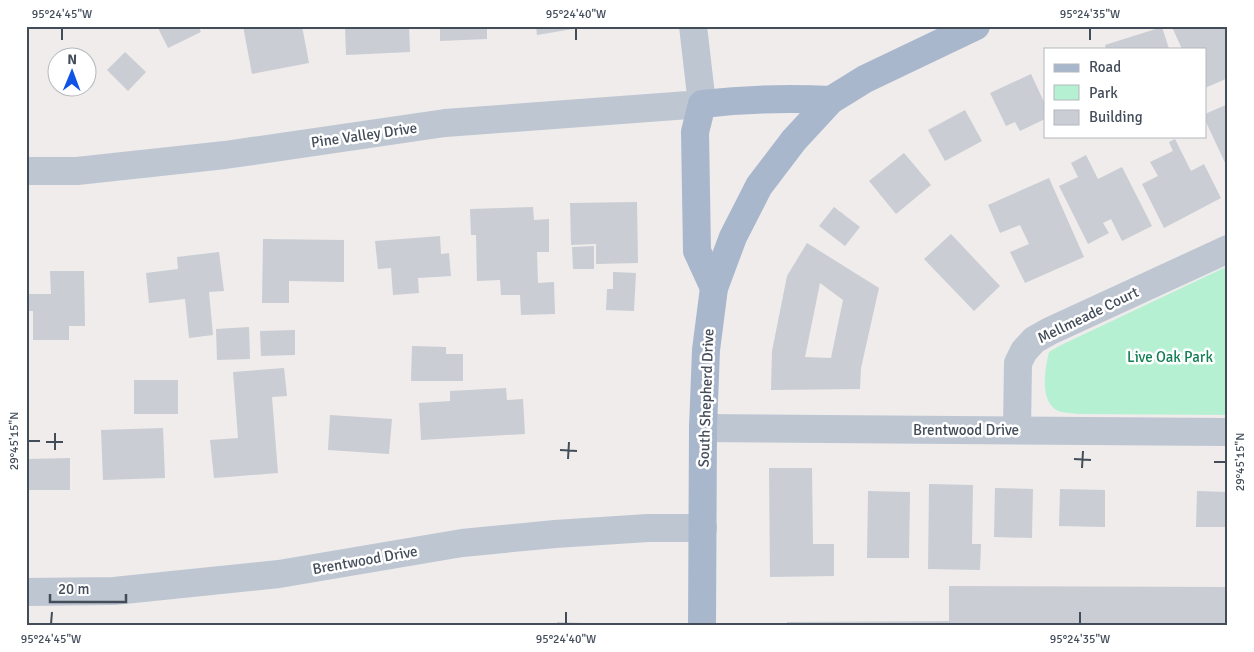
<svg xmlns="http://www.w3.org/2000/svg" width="1254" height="652" viewBox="0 0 1254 652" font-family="Signika,sans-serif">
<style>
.green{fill:#b6f0d3}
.building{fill:#cacdd4;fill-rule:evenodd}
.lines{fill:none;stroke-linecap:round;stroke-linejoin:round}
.minor{stroke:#bec6d2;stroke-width:28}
.major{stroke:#a9b7cd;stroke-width:28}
.ticks{fill:none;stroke:#434d5a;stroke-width:2}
.labels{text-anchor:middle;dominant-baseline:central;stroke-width:5;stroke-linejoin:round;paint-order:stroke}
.street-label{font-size:15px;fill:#434d5a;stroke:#fff}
.park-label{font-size:15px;fill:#117e54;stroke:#fff}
.neatline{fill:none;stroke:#434d5a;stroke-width:2}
.ticks-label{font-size:12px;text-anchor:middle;fill:#434d5a}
</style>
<rect width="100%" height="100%" fill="#efeceb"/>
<path class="green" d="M1228,266V415L1078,414C1072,413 1064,413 1058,411C1039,401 1045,369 1049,352L1059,346Z"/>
<g class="building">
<polygon points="157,26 198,26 201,32 168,48"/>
<polygon points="243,26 302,26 309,63 252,74"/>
<polygon points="345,26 409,26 410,52 346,55"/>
<polygon points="440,26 487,26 487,39 440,41"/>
<polygon points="536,26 584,26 585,27 537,35"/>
<polygon points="1174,26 1228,26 1228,78 1205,88 1205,49 1182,49 1172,27"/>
<polygon points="1162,27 1169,49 1106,49 1105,45"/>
<polygon points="125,52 146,72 128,91 107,70"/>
<polygon points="1031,74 1045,104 1045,119 1020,131 1015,122 1006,126 990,93"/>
<polygon points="1228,104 1228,169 1205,120 1205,114"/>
<polygon points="965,110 982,141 945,161 928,130"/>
<polygon points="1175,139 1191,171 1204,164 1221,198 1164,228 1142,184 1158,176 1150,162 1173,151 1169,142"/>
<polygon points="904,153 931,185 896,214 869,181"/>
<polygon points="1086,155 1098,179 1122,167 1152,226 1122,241 1111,219 1103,223 1109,233 1088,244 1059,186 1078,177 1071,163"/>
<polygon points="1049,178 1084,257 1025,283 1010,252 1029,244 1020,225 1000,233 988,205"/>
<polygon points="637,202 638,263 596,264 596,244 571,245 570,203"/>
<polygon points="533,207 534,220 549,219 549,252 537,252 538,283 554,282 555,314 521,315 520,295 501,295 500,280 477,281 476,235 471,235 470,209"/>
<polygon points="834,207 860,227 845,246 819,226"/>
<polygon points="951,234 1000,286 974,311 924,259"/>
<polygon points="440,236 441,254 449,253 451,276 418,278 419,293 393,295 391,268 378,269 375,241"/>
<polygon points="263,239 344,240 344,282 289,281 289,303 262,303"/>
<path d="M807,243L879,288L861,368L860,389L771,390L772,351L787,276ZM820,283L843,300L831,358L805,357Z"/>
<polygon points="594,246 594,269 573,269 572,247"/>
<polygon points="219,252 224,291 209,292 213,335 189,338 185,299 149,303 146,273 178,269 177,257"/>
<polygon points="50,271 84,271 85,326 69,326 69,340 33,340 33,311 27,311 27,294 51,294"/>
<polygon points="613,272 636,273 634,311 606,310 607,289 613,289"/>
<polygon points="249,327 250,359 217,360 216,329"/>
<polygon points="295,330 295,355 261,356 260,331"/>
<polygon points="412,346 446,347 446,354 463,354 463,381 411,381"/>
<polygon points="284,368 287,396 272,397 278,473 214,478 210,440 238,438 233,372"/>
<rect x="134" y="380" width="44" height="34"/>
<polygon points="506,388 507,400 523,399 525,434 421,440 419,403 450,401 450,391"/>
<polygon points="330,415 392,419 389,454 328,450"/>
<polygon points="163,428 165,478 103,480 101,430"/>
<polygon points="70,458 70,490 26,490 26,459"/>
<polygon points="769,468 812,468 813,544 834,544 834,576 770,577"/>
<polygon points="929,484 973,485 972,544 981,544 980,570 928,569"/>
<polygon points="995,488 1033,489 1032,538 994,537"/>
<polygon points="1060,489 1105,490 1105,527 1059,526"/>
<polygon points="868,491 910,492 909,558 867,558"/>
<polygon points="1197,491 1228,492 1228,527 1196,527"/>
<polygon points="949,586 1228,587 1228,626 787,626 787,622 949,621"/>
<polygon points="557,622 609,624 609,626 557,626"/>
</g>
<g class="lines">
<g class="minor">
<polyline points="26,171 77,171 225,155 445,123 702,104 693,26"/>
<polyline points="703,428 1228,432"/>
<polyline points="1017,430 1018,363 1024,351 1034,340 1050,331 1228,249"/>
<polyline points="26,592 114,591 279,574 462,543 555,534 648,528 703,528"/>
</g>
<g class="major">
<path d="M714,288L697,251L695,132L702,104C745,99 788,98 831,100"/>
<polyline points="702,626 703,428 706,350 714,288 733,237 759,186 794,140 831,100 865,79 976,26"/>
</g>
</g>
<path class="ticks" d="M62,40V28M576,40V28M1090,40V28M28,441H40M46,442H63M55,450V433M560,450L577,451M568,459L569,442M1074,459L1091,460M1214,462H1226M1082,468L1083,451M51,624L52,612M566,624V612M1080,624V612"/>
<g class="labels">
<g class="street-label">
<text transform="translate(364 135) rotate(-8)">Pine Valley Drive</text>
<text transform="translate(1088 315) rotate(-26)">Mellmeade Court</text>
<text transform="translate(706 398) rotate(-88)">South Shepherd Drive</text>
<text x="966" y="430">Brentwood Drive</text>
<text transform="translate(365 560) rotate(-10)">Brentwood Drive</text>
</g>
<g class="park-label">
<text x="1170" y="357">Live Oak Park</text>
</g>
</g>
<rect width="1254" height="652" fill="none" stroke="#ffffff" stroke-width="55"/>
<rect x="1044" y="48" width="162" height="90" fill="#ffffff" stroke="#b4b8bd"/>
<rect x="1054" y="64" width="25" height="8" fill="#a9b7cd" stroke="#b4b8bd"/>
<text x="1089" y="72" font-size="15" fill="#434d5a">Road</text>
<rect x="1054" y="85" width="25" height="15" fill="#b6f0d3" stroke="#b4b8bd"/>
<text x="1089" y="98" font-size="15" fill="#434d5a">Park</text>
<rect x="1054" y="110" width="25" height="15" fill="#cacdd4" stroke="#b4b8bd"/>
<text x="1089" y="122" font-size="15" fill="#434d5a">Building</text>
<g transform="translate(72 72) rotate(1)"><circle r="24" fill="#ffffff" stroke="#b4b8bd"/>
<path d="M0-4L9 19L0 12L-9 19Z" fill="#0f54e5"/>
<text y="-8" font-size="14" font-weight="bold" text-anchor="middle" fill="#434d5a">N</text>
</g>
<path d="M50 594v8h76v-8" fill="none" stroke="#434d5a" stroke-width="2.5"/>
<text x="58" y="594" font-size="15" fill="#434d5a" stroke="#ffffff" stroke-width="4" paint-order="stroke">20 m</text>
<rect x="28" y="28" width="1198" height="596" class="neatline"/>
<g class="ticks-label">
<text x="62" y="18">95°24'45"W</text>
<text x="576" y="18">95°24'40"W</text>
<text x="1090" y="18">95°24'35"W</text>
<text transform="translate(14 441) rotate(-90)" y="4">29°45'15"N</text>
<text transform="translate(1240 462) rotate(-90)" y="4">29°45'15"N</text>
<text x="51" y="643">95°24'45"W</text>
<text x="566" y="643">95°24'40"W</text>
<text x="1080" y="643">95°24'35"W</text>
</g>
</svg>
